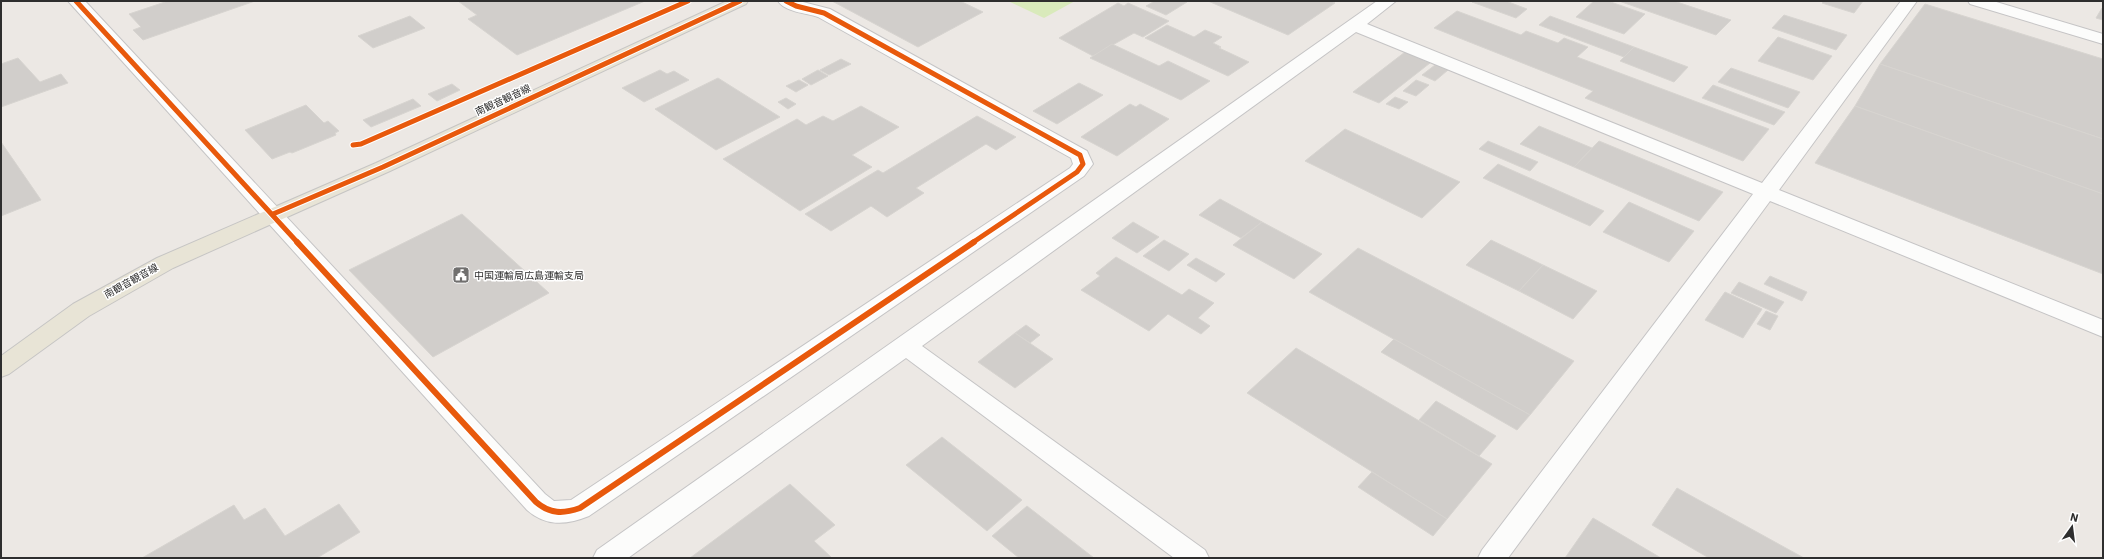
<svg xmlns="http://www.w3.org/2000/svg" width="2104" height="559" viewBox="0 0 2104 559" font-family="'IBM Plex Sans','Noto Sans JP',sans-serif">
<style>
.pitch{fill:#d9eabb}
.building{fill:#d1cecb;stroke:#d7d4d0}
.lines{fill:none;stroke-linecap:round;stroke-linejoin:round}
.minor-casing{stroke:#c5c4c5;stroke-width:2}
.major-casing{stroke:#c6c5c4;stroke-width:2}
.minor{fill:#fcfcfb;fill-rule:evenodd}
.major{fill:#e8e4d6;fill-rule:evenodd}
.cycleway-far1-casing{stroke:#fff;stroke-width:7}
.cycleway-casing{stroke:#fff;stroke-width:9}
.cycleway-far1{stroke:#e8590c;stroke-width:5}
.cycleway{stroke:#e8590c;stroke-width:6}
.labels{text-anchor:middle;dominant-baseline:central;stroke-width:3;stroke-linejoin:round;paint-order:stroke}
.street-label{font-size:10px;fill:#2e2e2e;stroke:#fff}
.poi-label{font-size:10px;fill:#2e2e2e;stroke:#fff;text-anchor:start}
</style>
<rect width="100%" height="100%" fill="#ece8e4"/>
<polygon class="pitch" points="1008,1 1075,1 1044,18"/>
<g class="building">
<polygon points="168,1 255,1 143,40 133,30 141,27 129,14"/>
<polygon points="458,1 645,1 517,55 468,19 477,15"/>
<polygon points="832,1 960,1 983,12 918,47"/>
<polygon points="1155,1 1184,1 1187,2 1166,15 1146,6"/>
<polygon points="1208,1 1331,1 1335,3 1288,35"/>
<polygon points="1506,1 1527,9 1516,18 1472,2"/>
<polygon points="1594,1 1608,1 1645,14 1624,34 1576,17"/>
<polygon points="1619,1 1674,1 1731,20 1716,35"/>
<polygon points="1824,1 1863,1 1854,13 1822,3"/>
<polygon points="1118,3 1124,6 1128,3 1169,21 1143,37 1134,33 1093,56 1059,38"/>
<polygon points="1925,4 2103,59 2103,139 1880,64"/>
<polygon points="2102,8 2103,8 2103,20 2096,18"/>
<polygon points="1457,11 1521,35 1526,31 1558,43 1564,38 1588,47 1577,57 1769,129 1743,161 1585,98 1593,91 1434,28"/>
<polygon points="1784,15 1847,35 1836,50 1772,28"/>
<polygon points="410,16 425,28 373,48 358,36"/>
<polygon points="1550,16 1634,47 1624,57 1539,25"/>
<polygon points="1167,25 1194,37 1205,30 1222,37 1213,43 1221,47 1219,48 1249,62 1228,76 1145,38"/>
<polygon points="1778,37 1832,56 1813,80 1758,61"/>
<polygon points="1112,44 1159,66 1168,61 1210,81 1181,100 1090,58"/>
<polygon points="1634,47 1688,67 1674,82 1620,61"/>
<polygon points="1405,52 1430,63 1379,103 1353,92"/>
<polygon points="18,58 40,82 61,74 68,83 1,107 1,64"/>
<polygon points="841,59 851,64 829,75 820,70"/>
<polygon points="1880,64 2103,139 2103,194 1855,106"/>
<polygon points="1435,65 1448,70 1435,81 1422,75"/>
<polygon points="1731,68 1800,92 1788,108 1718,82"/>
<polygon points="660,70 667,74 674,71 689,80 644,102 622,88"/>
<polygon points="818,70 828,76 811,85 802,79"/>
<polygon points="718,78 780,117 716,150 655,109"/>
<polygon points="799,80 808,85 796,92 786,86"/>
<polygon points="1416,80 1429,85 1416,96 1403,91"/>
<polygon points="1079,83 1103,95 1057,124 1033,111"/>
<polygon points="452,84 460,90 437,101 428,94"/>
<polygon points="1713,85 1785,112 1774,125 1702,98"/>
<polygon points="1395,97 1408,102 1399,109 1386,104"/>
<polygon points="786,98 796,104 788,109 778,102"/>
<polygon points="413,99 421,106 371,127 363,120"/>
<polygon points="1130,104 1136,107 1140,104 1169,119 1117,156 1081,137"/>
<polygon points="306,105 324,123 328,121 339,131 335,133 336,135 292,153 290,152 272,159 245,130"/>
<polygon points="861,106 899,127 852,155 872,167 800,211 723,159 797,119 806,125 823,116 833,121"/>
<polygon points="1855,106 2103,194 2103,274 1815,163"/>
<polygon points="977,116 1016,137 996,150 986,144 916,188 924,193 887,217 871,206 831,231 805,214 878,170 883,173"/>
<polygon points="1539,126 1592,148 1574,167 1520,144"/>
<polygon points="1345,129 1460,182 1422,218 1305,161"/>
<polygon points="1488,141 1538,162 1530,171 1479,149"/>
<polygon points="1599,141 1723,192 1699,221 1574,167"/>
<polygon points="1,142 41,200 1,216"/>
<polygon points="1498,164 1604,211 1590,226 1483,178"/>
<polygon points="1220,199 1262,222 1241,238 1199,215"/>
<polygon points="1629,202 1694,231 1669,262 1603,232"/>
<polygon points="462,214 549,293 433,357 349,270"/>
<polygon points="1133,222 1159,237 1137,253 1112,238"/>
<polygon points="1262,222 1322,254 1294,279 1233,245"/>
<polygon points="1164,240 1189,254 1169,271 1143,256"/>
<polygon points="1491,240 1543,265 1519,291 1466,265"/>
<polygon points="1358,248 1574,361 1530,415 1309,292"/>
<polygon points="1116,257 1182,295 1189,289 1214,303 1198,318 1210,326 1201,334 1168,314 1149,331 1081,290 1100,276 1096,273"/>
<polygon points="1196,258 1225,274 1216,282 1187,265"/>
<polygon points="1543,265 1597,291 1573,319 1519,291"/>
<polygon points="1770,276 1807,292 1802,301 1764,284"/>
<polygon points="1739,282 1784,302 1776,313 1731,293"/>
<polygon points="1725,292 1762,309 1743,338 1705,320"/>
<polygon points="1766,311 1778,316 1770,330 1757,324"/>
<polygon points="1026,325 1040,335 1030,343 1015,333"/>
<polygon points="1015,333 1053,359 1015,388 978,362"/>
<polygon points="1394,339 1530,415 1517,430 1381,352"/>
<polygon points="1296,348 1492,464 1447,519 1247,393"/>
<polygon points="1436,401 1496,436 1479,456 1419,420"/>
<polygon points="942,437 1022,500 987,531 906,465"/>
<polygon points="1372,472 1447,519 1433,536 1358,487"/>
<polygon points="790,484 835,525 814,541 832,558 690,558"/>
<polygon points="1677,488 1804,558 1709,558 1652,525"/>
<polygon points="339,504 360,532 317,558 142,558 234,505 244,520 265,508 285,536"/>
<polygon points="1027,506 1094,558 1019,558 992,536"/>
<polygon points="1593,518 1661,558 1565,558"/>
</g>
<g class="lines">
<g class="minor-casing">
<g id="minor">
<path d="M68,1H85L545,494L554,501L571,500L1070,168L1073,164L1071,158L818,17C806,13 785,12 778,1H799L830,9L1087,151L1093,164L1084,176L589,516C567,525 546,527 527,510Z"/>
<polygon points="1377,1 1396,1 1367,24 1762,183 1901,1 1917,1 1779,190 2103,320 2103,337 1770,201 1508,558 1478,558 1482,550 1753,194 1356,32 922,346 1205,550 1209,558 1174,558 906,358 628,558 593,558 597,550"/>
<polygon points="1968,1 1993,1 2103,34 2103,44 1970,4"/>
</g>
</g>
<g class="major-casing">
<polygon id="major" points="727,1 748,1 746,4 390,171 173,268 89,316 9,374 1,377 1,356 73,304 157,258 376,163"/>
</g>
<use href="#minor" class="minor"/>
<use href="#major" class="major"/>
<g class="cycleway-far1-casing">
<g id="cycleway-far1">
<polyline points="76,1 298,243"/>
<polyline points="786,1 796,6 824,13 1080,155 1083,164 1077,172 972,243"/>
<polyline points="353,145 361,144 688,1"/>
<polyline points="273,214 383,167 740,1"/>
</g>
</g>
<g class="cycleway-casing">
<path id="cycleway" d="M297,242L536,502C550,514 563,514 580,508L974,242"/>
</g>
<use href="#cycleway-far1" class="cycleway-far1"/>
<use href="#cycleway" class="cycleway"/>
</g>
<defs>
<g id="civic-square" transform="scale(0.9)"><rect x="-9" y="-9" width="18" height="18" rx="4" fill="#706f6e" stroke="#fff"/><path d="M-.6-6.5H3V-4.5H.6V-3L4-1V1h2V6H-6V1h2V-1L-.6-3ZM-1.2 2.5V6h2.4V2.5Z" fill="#fff"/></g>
</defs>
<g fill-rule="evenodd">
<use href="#civic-square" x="461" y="275"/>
</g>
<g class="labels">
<g class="street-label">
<text transform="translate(503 100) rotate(-25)">南観音観音線</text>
<text transform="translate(131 281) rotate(-29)">南観音観音線</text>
</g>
<g class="poi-label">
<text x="474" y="275">中国運輸局広島運輸支局</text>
</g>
</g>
<rect width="2104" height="559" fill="none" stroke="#2e2e2e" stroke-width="4"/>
<g transform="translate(2072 527) rotate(14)" stroke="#ffffff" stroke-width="3" paint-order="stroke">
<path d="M0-3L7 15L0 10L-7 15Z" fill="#2e2e2e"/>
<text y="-6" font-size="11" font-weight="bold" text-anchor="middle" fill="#2e2e2e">N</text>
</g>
</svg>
